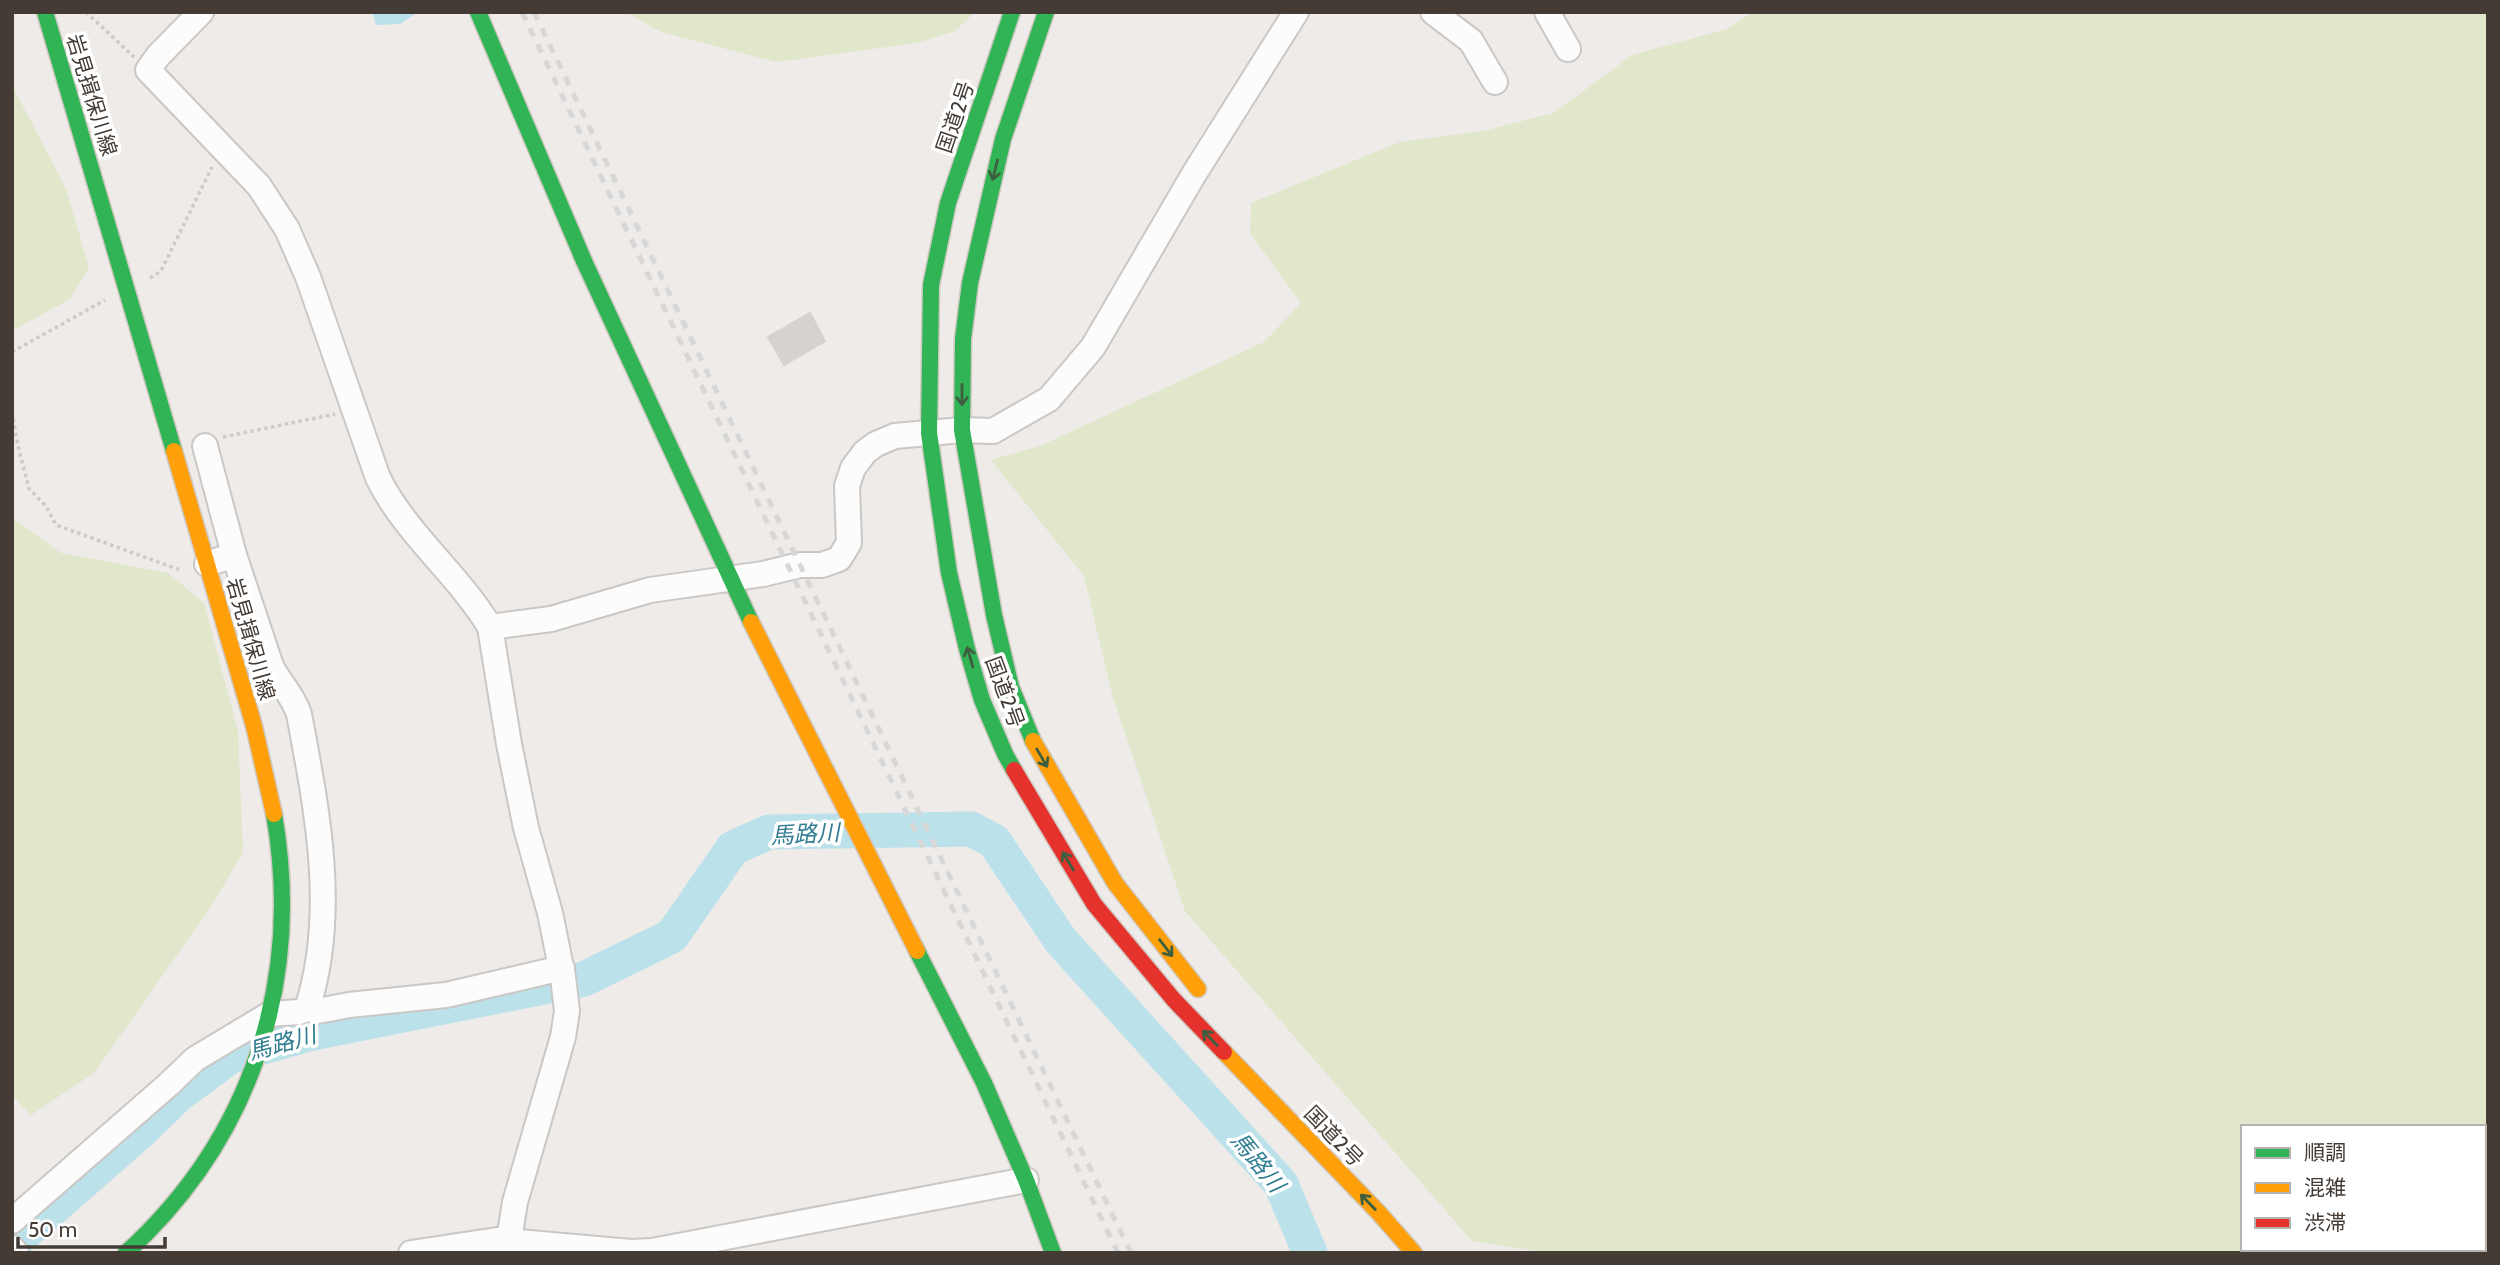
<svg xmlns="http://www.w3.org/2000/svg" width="2500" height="1265" viewBox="0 0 2500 1265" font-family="Cabin,'Noto Sans JP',sans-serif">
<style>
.green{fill:#e1e7ca;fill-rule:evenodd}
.water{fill:#bbe1ea}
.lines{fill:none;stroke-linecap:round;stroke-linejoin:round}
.river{stroke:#bbe1ea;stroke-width:35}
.building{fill:#d6d2cf;stroke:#d6d2ce;stroke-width:2}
.street-casing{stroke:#cbc7c4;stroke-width:28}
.fast-casing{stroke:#cfc8c1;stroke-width:19}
.slow-casing{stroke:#cfc8c1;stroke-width:19}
.jam-casing{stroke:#cfc8c1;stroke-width:19}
.path{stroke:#cdcac7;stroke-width:3.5;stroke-dasharray:3.5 3.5;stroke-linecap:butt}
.street{stroke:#fcfcfc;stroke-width:24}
.fast{stroke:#30b455;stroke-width:16}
.slow{stroke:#ff9f0a;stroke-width:16}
.jam{stroke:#e5322d;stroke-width:16}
.rail{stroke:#d8d7d7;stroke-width:5;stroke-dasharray:9 9;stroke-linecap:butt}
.oneway{stroke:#3e5f3f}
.labels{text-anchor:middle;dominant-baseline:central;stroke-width:7;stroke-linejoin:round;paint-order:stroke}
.street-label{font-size:21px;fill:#443b35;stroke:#fff}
.water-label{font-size:23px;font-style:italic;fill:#307d91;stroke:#fff}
</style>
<rect width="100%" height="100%" fill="#eeebe8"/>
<g class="green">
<polygon points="626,12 975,12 955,31 916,43 777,62 661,32"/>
<path d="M1753,12H2488V1253H1548L1472,1241L1185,911L1112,694L1084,576L991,460L1040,446L1264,342L1301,303L1250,233L1251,203L1400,142L1483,131L1554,113L1632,55L1727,29ZM2243,1127H2484V1249H2243Z"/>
<polygon points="12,85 66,189 89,268 70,299 12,331"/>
<polygon points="12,518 61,553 168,573 204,603 238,731 243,852 212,905 94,1073 31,1115 12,1096"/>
</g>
<polygon class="water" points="372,12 418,12 400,24 376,25"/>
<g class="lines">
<polyline class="river" points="12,1244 142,1130 178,1095 231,1056 312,1033 584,979 672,936 733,848 769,832 971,829 994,841 1061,941 1281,1184 1310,1253"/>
</g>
<polygon class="building" points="810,313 825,341 784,365 768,337"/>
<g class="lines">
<g class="street-casing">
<g id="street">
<path d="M201,12L158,56L148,70L259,186L287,229L308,277L378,478C406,534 458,574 490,627L551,619L650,590L763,574L800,565H822L839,559L849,543L847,486L853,468L865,452L876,444L895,436L962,430L993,431L1049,399L1093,347L1194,174L1296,12"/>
<polyline points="1433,12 1471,41 1495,82"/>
<polyline points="1547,12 1568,49"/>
<polyline points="205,446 234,555"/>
<polyline points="490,627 509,744 526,828 550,913 563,977 567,1011 563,1037 515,1202 507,1253"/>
<polyline points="307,1009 318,1011 349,1005 446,995 562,968"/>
<path d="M12,1221L169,1084L195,1059L270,1014L299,1012L307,1009C338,913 317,810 299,714C293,695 280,684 271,666L234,555L207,564"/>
<polyline points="12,1248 16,1253"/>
<polyline points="411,1253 497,1240 631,1252 652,1251 1026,1180"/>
</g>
</g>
<g class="fast-casing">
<g id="fast">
<polyline points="45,12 174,451"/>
<polyline points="478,12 584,261 751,622"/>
<polyline points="1012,12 948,203 931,285 929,433 949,573 967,649 982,700 1005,754 1014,770"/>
<polyline points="1033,741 1011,687 994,615 962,430 963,339 970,283 1003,139 1046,12"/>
<polyline points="917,951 984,1083 1026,1180 1053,1253"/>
<path d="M126,1253C252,1138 303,981 274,814"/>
</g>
</g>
<g class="slow-casing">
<g id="slow">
<polyline points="174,451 254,726 274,814"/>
<polyline points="751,622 917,951"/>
<polyline points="1033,741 1115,883 1198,989"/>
<polyline points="1224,1052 1379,1213 1414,1253"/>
</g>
</g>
<g class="jam-casing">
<polyline id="jam" points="1014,770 1094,904 1174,1000 1224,1052"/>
</g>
<g class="path">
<polyline points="86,12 134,57"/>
<polyline points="150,278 161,271 212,167"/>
<polyline points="12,352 105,300"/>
<polyline points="12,412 18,446 29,489 46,506 56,525 180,570"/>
<polyline points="223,437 335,414"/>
</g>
<use href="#street" class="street"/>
<use href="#fast" class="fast"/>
<use href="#slow" class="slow"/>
<use href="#jam" class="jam"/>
<g class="rail">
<polyline points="522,12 1118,1253"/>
<polyline points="534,12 1131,1253"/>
</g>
</g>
<defs><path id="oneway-shaft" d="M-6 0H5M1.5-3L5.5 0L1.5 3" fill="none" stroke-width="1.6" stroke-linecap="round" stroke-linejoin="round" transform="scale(1.75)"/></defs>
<g class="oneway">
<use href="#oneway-shaft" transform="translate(995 170) rotate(104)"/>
<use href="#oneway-shaft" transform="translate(962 395) rotate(90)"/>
<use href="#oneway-shaft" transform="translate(970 657) rotate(-106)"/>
<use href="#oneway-shaft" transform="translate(1042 758) rotate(60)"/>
<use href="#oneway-shaft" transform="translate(1068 861) rotate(-121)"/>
<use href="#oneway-shaft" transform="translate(1166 948) rotate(52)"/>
<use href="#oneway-shaft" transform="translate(1210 1038) rotate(-134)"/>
<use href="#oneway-shaft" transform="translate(1368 1202) rotate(-134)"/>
</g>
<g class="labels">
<g class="street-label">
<text transform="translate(92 95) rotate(73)">岩見揖保川線</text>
<text transform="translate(955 117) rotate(-71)">国道2号</text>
<text transform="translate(251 639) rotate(74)">岩見揖保川線</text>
<text transform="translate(1005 692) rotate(70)">国道2号</text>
<text transform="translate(1334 1136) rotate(46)">国道2号</text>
</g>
<g class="water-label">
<text transform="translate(805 834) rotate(-3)">馬路川</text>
<text transform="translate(282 1043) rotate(-15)">馬路川</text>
<text transform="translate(1258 1162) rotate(51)">馬路川</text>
</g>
</g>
<rect width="2500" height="1265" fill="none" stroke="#443b35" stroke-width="28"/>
<rect x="2241" y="1125" width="245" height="126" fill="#ffffff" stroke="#b4b1ae" stroke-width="2"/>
<rect x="2255" y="1148" width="35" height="10" fill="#30b455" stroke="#b4b1ae" stroke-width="2"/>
<text x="2304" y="1160" font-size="21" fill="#443b35">順調</text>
<rect x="2255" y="1183" width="35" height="10" fill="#ff9f0a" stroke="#b4b1ae" stroke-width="2"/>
<text x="2304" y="1195" font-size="21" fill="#443b35">混雑</text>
<rect x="2255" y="1218" width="35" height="10" fill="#e5322d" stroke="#b4b1ae" stroke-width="2"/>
<text x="2304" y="1230" font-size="21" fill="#443b35">渋滞</text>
<path d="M18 1237v10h147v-10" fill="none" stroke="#443b35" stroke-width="3.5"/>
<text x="28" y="1237" font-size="21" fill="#443b35" stroke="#ffffff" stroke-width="5" paint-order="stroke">50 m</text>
</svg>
